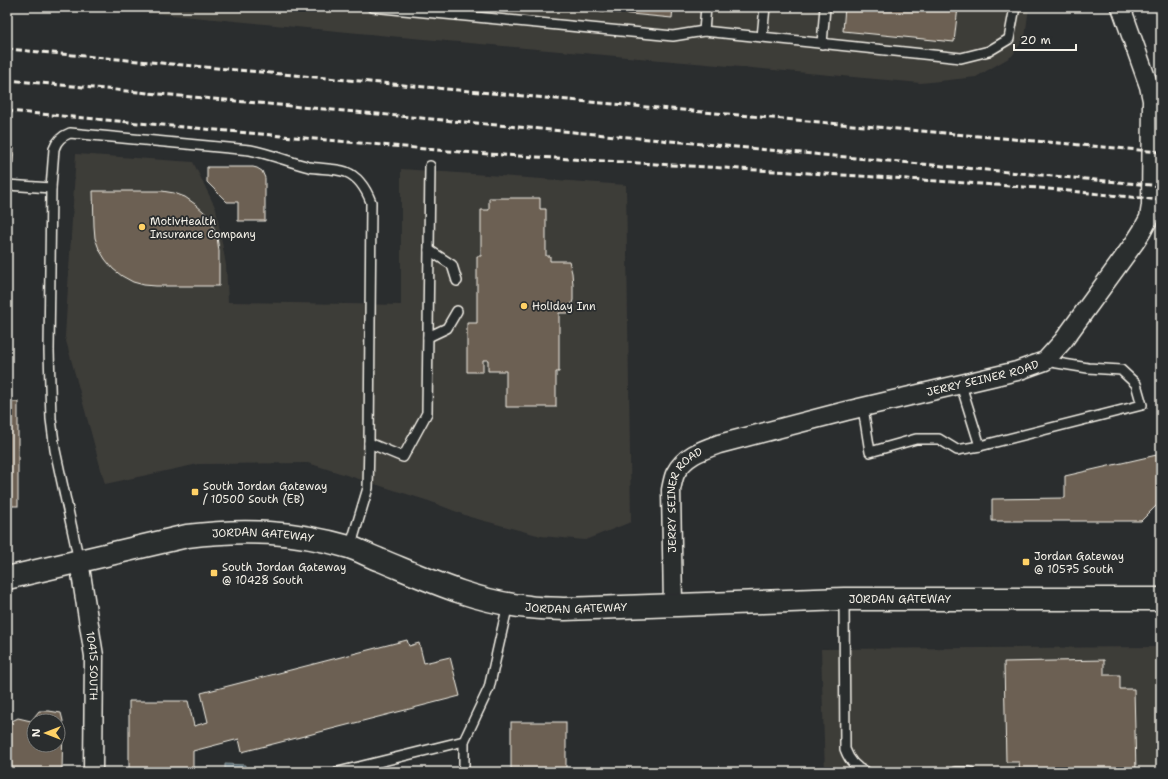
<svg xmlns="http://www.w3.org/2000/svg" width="1168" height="779" viewBox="0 0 1168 779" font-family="'Shantell Sans',sans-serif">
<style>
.built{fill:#3e3d39}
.water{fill:#49616d;stroke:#8d9b9e}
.building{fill:#6c6153;stroke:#f4f1e8;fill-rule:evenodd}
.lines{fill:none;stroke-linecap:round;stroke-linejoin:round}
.lane-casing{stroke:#f4f1e8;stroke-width:12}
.street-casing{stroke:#f4f1e8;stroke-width:21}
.secondary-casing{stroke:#f4f1e8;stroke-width:25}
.lane{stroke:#2a2d2e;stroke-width:9}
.street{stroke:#2a2d2e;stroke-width:18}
.secondary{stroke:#2a2d2e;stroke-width:22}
.rail{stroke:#f4f1e8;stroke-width:3;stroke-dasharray:6 3;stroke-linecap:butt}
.poi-dot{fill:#ffd166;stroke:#2a2d2e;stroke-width:1.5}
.labels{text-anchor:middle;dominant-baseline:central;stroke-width:3.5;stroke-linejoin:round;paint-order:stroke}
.poi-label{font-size:11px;fill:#f4f1e8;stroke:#2a2d2e;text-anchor:start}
.street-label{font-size:11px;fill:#f4f1e8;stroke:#2a2d2e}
</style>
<rect width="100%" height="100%" fill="#2a2d2e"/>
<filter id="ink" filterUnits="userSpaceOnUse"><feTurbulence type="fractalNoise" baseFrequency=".025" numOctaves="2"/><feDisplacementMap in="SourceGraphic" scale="8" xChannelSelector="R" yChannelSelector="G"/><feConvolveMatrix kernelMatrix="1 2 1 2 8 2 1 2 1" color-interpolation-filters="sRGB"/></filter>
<g filter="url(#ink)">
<g class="built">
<polygon points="89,7 1029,7 1025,37 1012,56 976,77 921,83 390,36"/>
<polygon points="76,154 193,162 216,209 226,265 228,302 401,305 401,169 626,185 631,522 585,540 541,536 470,517 429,501 308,463 198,464 105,484 65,337"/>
<polygon points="1161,647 1161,772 825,772 821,649"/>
</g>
<polygon class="water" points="225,764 245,765 245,772 225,772"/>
<g class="building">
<polygon points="589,7 673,7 672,18 589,10"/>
<polygon points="845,7 958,7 954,42 843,31"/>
<polygon points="8,147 14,148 13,163 7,162"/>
<polygon points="207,167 253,167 257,168 262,171 265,178 265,221 238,221 238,202 227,202 207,182"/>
<polygon points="93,191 162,191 174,193 185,197 195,204 204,212 212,224 217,237 219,251 219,286 156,286 144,285 133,282 122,276 113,269 105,259 99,249 95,238 94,226"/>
<polygon points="489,198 540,198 540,209 546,209 546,256 550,256 550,261 569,261 572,273 573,285 573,300 569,313 559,313 559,372 556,372 556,407 506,407 506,371 488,371 488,360 483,360 483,372 467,372 467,323 477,323 477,256 481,256 481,210 489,210"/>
<rect x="7" y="402" width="11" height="104"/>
<polygon points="1161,454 1161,501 1141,521 992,521 992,499 1065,498 1065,476"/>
<polygon points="407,640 409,646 419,643 424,663 450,657 460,696 242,752 239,739 193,751 193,772 129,772 129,701 188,701 194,726 208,722 201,693"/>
<polygon points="1104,660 1104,675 1120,675 1120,689 1134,689 1136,772 1020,772 1019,762 1006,762 1004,662"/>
<path d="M39,711H49L61,713L63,721L62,772H9V726L12,721L18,718L31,721ZM34,721H58V745H34Z"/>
<rect x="511" y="722" width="55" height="50"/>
</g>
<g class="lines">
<g class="lane-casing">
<g id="lane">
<polyline points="372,7 673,36 704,31"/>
<polyline points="706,7 704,31 961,58 989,51 1009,39 1015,7"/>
<polyline points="762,37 765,7"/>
<polyline points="822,44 825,7"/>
<polyline points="7,185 51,188"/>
<polyline points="429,250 452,265 457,281"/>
<polyline points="428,337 447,328 457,311"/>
<polyline points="961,385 980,446 1142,405 1136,384 1121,370 1088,368 1045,361"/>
<polyline points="863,408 870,452 916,439 939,439 957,450 980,446"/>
<polyline points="369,443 403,457 427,413 430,166"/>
<path d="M79,561L55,450L51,419L49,351L51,188L54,149C57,140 62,136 70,133L250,150C271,154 289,162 309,167C321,169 334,168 346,172C359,177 366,189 371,202L369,443L368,488L350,548"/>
<path d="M844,599L845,749C849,760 855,768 866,772"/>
<polyline points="338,772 464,741"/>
<polyline points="464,772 464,741 489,688 508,604"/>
<polyline points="956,772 970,772"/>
</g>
</g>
<g class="street-casing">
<g id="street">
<path id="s1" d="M79,561L94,656L93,772"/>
<path id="s2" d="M673,605L671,490C672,485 673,479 675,474C684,456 702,450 719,444L846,411L1017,371L1045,361L1063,341L1135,242L1142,231L1149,218L1151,205L1152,100L1149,86L1121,7"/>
</g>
</g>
<g class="secondary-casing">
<g id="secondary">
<path id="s3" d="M7,578L187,536C243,529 294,531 349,547C359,550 369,556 380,560C407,571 434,583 461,592C482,599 507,605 529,607C541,609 553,608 565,609L844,599H1161"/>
</g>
</g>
<use href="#lane" class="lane"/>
<use href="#street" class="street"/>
<use href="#secondary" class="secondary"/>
<g class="rail">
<polyline points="7,49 590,102 1161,152"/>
<polyline points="7,80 1161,186"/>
<polyline points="7,111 448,151 503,155 893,178 1039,188 1161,200"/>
</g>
</g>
</g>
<g class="poi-dot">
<circle cx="142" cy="227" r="4"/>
<circle cx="524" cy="306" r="4"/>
<rect x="191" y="488" width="8" height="8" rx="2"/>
<rect x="1022" y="558" width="8" height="8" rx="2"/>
<rect x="210" y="569" width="8" height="8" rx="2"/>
</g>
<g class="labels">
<g class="poi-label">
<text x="150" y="221">MotivHealth<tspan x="150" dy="13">Insurance Company</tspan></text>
<text x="532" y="306">Holiday Inn</text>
<text x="203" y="486">South Jordan Gateway<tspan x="203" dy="13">/ 10500 South (EB)</tspan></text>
<text x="1034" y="556">Jordan Gateway<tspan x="1034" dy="13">@ 10575 South</tspan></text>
<text x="222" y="567">South Jordan Gateway<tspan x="222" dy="13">@ 10428 South</tspan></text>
</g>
<g class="street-label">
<text stroke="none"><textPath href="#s2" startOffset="458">JERRY SEINER ROAD</textPath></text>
<text stroke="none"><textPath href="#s2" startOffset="110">JERRY SEINER ROAD</textPath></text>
<text stroke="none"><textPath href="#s3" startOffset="261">JORDAN GATEWAY</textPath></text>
<text stroke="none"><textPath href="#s3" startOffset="910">JORDAN GATEWAY</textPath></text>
<text stroke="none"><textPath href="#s3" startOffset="586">JORDAN GATEWAY</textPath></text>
<text stroke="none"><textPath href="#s1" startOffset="106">10415 SOUTH</textPath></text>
</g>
</g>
<rect width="1168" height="779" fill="none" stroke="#2a2d2e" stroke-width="24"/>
<rect x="12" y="12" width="1144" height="755" fill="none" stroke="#f4f1e8" stroke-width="1.5" filter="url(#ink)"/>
<g transform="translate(46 733) rotate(270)"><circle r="19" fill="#2a2d2e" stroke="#7b7b78"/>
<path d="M0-3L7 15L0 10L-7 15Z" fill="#ffd166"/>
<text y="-6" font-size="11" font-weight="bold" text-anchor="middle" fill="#f4f1e8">N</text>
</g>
<path d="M1014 44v6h62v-6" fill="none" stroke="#f4f1e8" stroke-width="2"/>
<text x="1020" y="44" font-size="12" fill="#f4f1e8" stroke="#2a2d2e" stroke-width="3" paint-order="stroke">20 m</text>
</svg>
